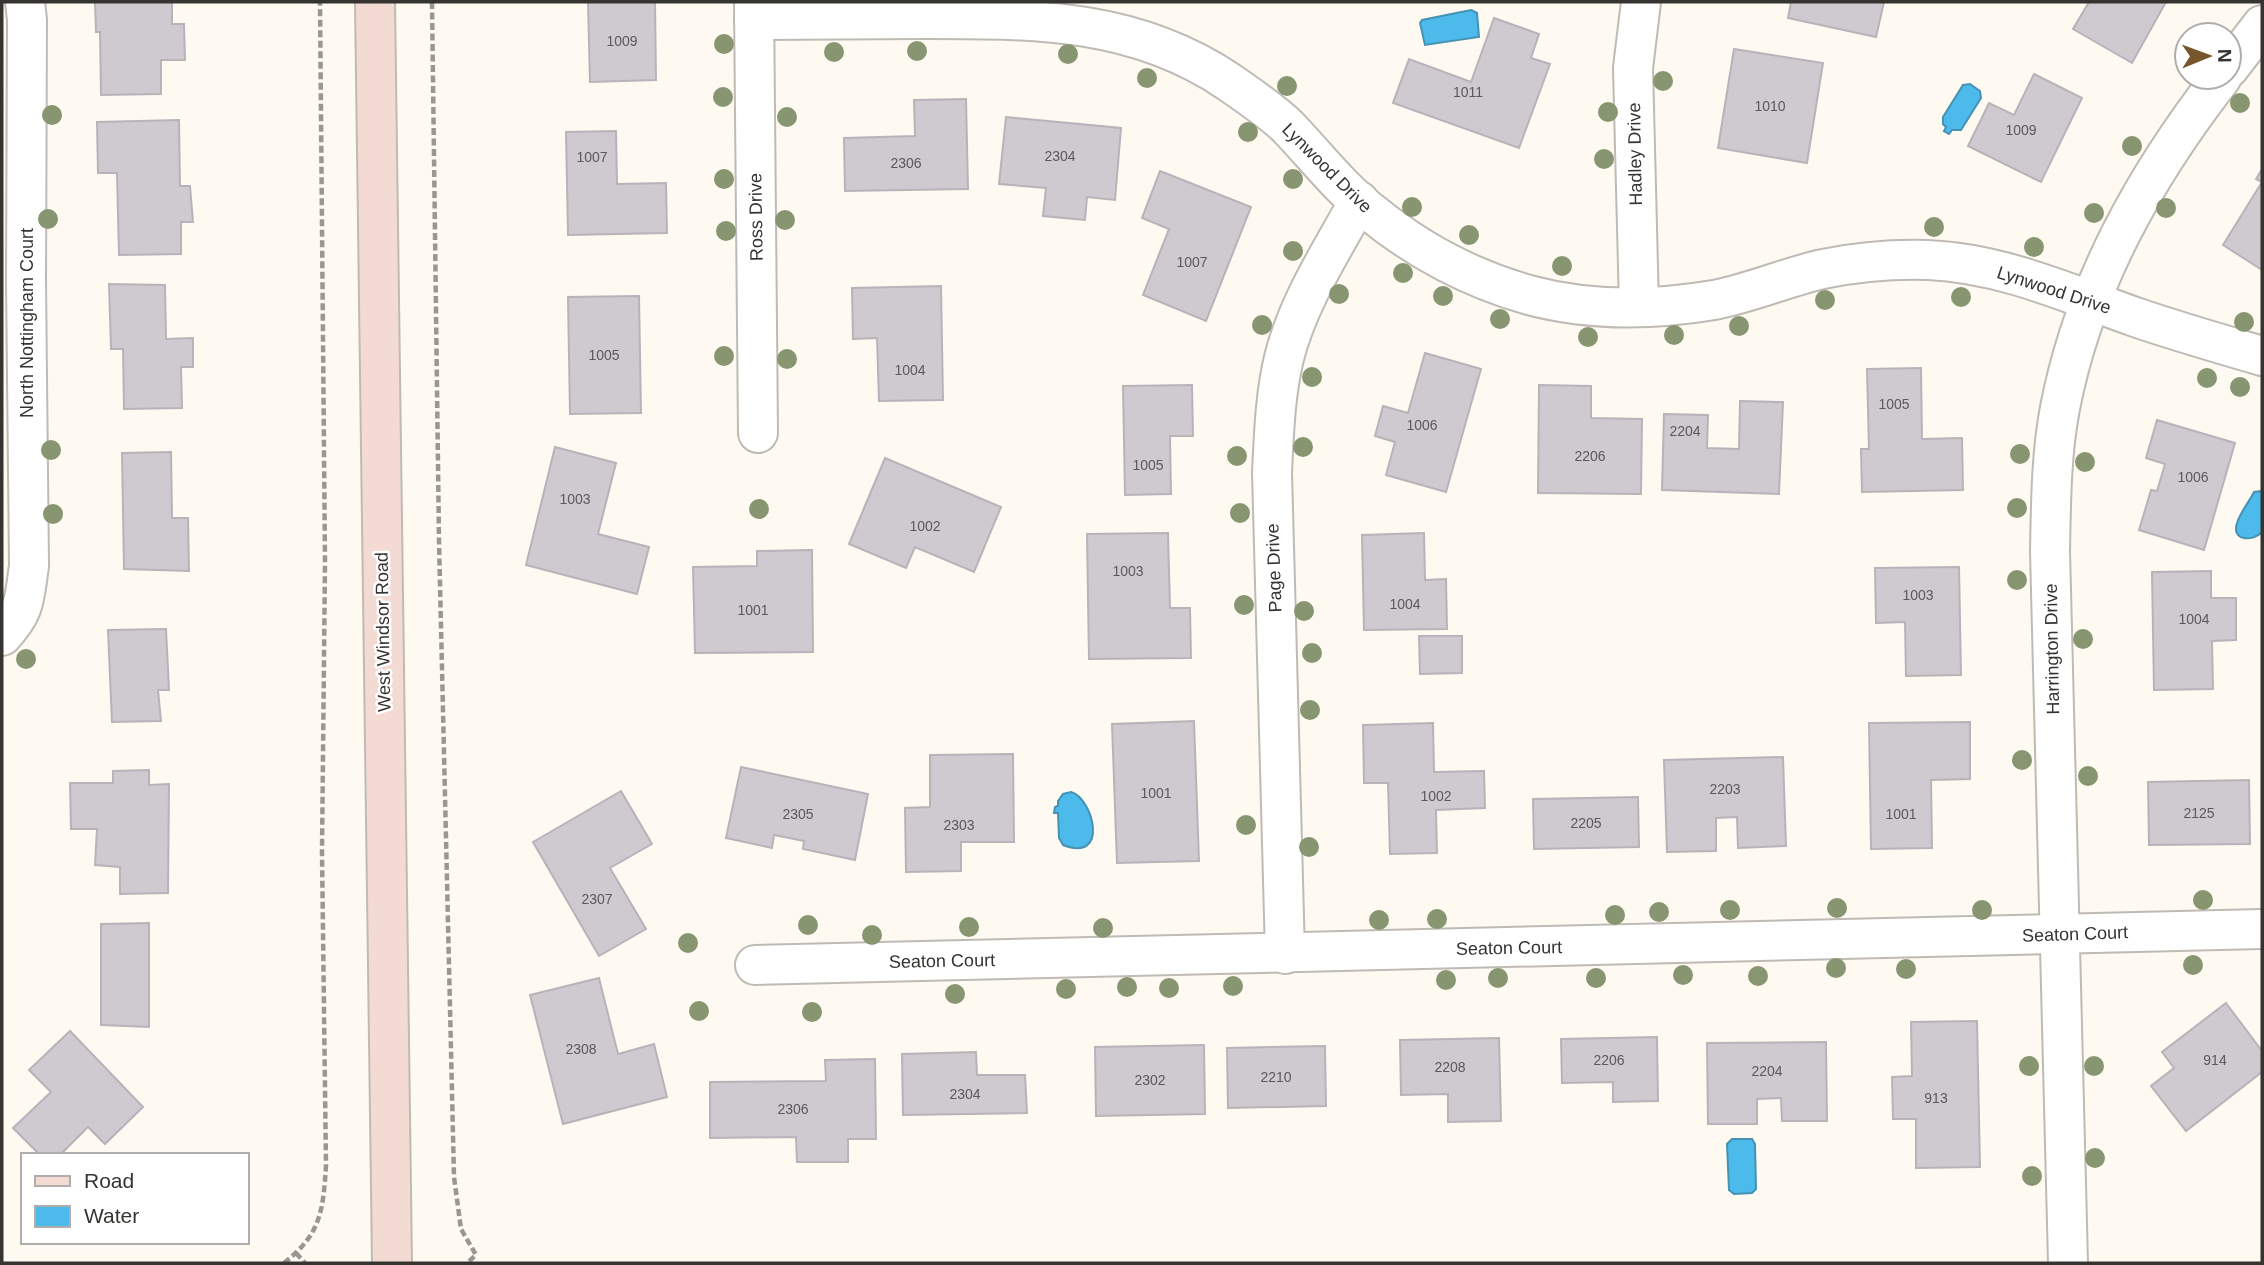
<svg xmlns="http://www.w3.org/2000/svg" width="2264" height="1265" viewBox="0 0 2264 1265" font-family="Helvetica,sans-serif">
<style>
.water{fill:#4cbaeb;stroke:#4592b3;stroke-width:2}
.building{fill:#cfc9d0;stroke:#b8b2b9;stroke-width:2}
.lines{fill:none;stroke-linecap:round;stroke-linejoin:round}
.minor-casing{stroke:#bfbbb4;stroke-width:42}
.secondary-casing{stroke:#bfbbb4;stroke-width:42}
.path{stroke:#9a9792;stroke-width:4.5;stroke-dasharray:7 3.5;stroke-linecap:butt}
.minor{stroke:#fff;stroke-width:38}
.secondary{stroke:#f3dbd3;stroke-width:38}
.tree{fill:#879571}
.labels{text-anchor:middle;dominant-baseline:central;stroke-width:5;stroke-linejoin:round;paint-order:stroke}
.number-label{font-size:14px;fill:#5c5959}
.street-label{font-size:18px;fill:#363431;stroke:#fff}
</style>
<rect width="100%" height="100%" fill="#fefaf2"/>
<g class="water">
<polygon points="1471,10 1477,13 1479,37 1425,45 1420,23 1422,20"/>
<polygon points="1970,84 1980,91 1981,98 1961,130 1952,130 1949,134 1944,131 1946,127 1943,124 1943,117 1963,85"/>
<path d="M2262,491V532C2253,542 2231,541 2237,523C2240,513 2249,502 2254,492Z"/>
<path d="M1071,792C1093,798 1110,863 1063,845L1059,838L1058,813H1054L1055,807L1058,806V801L1063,794Z"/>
<polygon points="1732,1139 1752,1139 1755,1144 1756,1189 1752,1193 1734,1194 1729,1190 1727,1144"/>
</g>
<g class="building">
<polygon points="95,2 172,2 172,24 184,24 185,60 161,60 161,94 101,95 100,32 96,32"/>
<polygon points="588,2 655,2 656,80 590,82"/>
<polygon points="1791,2 1884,2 1876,37 1788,18"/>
<polygon points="2089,2 2166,2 2132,63 2073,29"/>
<polygon points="1494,18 1539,34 1531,58 1550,64 1519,148 1393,103 1409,59 1471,82"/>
<polygon points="1734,49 1823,63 1807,163 1718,148"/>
<polygon points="2034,74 2082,98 2041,182 1968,146 1989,103 2014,115"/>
<polygon points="966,99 968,189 845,191 844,138 915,136 914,100"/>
<polygon points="1006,117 1121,128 1115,200 1087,197 1085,220 1043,216 1046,188 999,184"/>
<polygon points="179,120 180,186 190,186 193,222 181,222 181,254 119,255 117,173 98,173 97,122"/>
<polygon points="616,131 617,184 666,183 667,233 568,235 566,132"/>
<polygon points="2262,169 2262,270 2223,245 2262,182 2256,179"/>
<polygon points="1160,171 1251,207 1206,321 1143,295 1169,229 1142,218"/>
<polygon points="109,284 165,285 166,339 193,338 193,367 181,367 182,408 124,409 123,349 111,349"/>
<polygon points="941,286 943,400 879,401 877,338 853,339 852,288"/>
<polygon points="639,296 641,413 570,414 568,297"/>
<polygon points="1425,353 1481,369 1446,492 1386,475 1395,442 1375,436 1383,406 1408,413"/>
<polygon points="1921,368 1922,439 1962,438 1963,490 1862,492 1861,449 1869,449 1867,369"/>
<polygon points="1192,385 1193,436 1170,436 1171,494 1125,495 1123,386"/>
<polygon points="1539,385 1591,386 1591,418 1642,419 1641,494 1538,493"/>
<polygon points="1740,401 1783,402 1779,494 1662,490 1664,414 1708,415 1707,448 1739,449"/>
<polygon points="2157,420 2235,443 2204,550 2139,530 2151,490 2157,491 2165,464 2146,458"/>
<polygon points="555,447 616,463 598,534 649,547 637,594 526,565"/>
<polygon points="171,452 172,518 188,518 189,571 124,569 122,453"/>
<polygon points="885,458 1001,507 974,572 915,547 906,568 849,544"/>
<polygon points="1168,533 1170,608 1190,608 1191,658 1089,659 1087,534"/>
<polygon points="1424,533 1425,580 1446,579 1447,629 1364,630 1362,535"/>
<polygon points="812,550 813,652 695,653 693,567 757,566 757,551"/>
<polygon points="1959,567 1961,675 1906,676 1905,622 1876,623 1875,568"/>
<polygon points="2211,571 2211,598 2236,598 2236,640 2212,641 2213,689 2154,690 2152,572"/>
<polygon points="166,629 169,690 158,690 161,721 112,722 108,630"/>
<polygon points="1419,636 1462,636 1462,673 1420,674"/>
<polygon points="1194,721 1199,861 1117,863 1112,724"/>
<polygon points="1970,722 1970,779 1931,780 1932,848 1871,849 1869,723"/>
<polygon points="1433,723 1434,772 1484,771 1485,808 1436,810 1437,853 1390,854 1388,783 1364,783 1363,725"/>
<polygon points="1013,754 1014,842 961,842 961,871 906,872 905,808 930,807 930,755"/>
<polygon points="1783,757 1786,846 1738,848 1737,817 1716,818 1716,851 1667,852 1664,760"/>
<polygon points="741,767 868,794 855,860 803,849 804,841 774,835 772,848 726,838"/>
<polygon points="149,770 149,785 169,784 168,893 120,894 120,867 95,865 97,829 71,829 70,783 113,783 113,771"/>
<polygon points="2249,780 2250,844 2149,845 2148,782"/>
<polygon points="621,791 652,844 610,868 646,929 599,956 533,842"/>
<polygon points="1638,797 1639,847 1534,849 1533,799"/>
<polygon points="149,923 149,1027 101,1025 101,924"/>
<polygon points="599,978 618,1054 654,1044 667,1097 563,1124 530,995"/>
<polygon points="2226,1003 2262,1051 2262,1072 2186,1131 2151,1086 2174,1068 2162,1052"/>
<polygon points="1977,1021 1980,1167 1916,1168 1916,1119 1893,1119 1892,1077 1912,1076 1911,1022"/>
<polygon points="70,1031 143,1107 105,1144 88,1127 60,1155 40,1155 13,1128 51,1092 29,1070"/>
<polygon points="1657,1037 1658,1101 1613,1102 1613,1082 1562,1083 1561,1039"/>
<polygon points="1499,1038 1501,1121 1448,1122 1448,1094 1401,1095 1400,1040"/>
<polygon points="1826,1042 1827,1121 1782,1121 1781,1098 1757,1099 1757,1124 1708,1124 1707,1043"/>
<polygon points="1204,1045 1205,1114 1096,1116 1095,1047"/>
<polygon points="1325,1046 1326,1106 1228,1108 1227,1048"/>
<polygon points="976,1052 977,1075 1025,1075 1027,1113 903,1115 902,1054"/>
<polygon points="875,1059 876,1139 848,1139 848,1162 797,1162 796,1137 710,1138 710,1082 826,1081 825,1060"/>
</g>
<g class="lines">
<g class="minor-casing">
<g id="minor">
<polyline points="754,2 758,433"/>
<path d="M754,20C811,20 868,19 925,19C1034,19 1134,18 1229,82C1248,95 1270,110 1287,126C1315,155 1340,188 1372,213C1417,250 1472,279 1529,295C1588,311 1654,310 1714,300C1751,293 1787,277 1823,269C1857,262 1894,259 1928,260C2002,263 2070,294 2138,318C2179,332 2221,344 2262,356"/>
<polyline points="2229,68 2262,25"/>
<polyline points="1639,307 1633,68 1641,2"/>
<path d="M2,636C26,610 24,600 29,566L26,281L27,20L25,2"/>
<path d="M1285,954L1272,472C1274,434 1275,395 1284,358C1298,302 1331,252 1359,201"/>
<polyline points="755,965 2262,929"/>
<path d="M2068,1263L2050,551C2051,503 2051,455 2060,408C2084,284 2145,176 2222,77"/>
</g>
</g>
<g class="secondary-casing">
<polyline id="secondary" points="375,2 392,1263"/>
</g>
<g class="path">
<polyline points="432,2 439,541 454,1177 461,1229 476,1255 467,1263"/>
<polyline points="296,1253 305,1263"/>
<path d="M284,1263C321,1234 323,1211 326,1166L322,852L325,563L320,2"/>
</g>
<use href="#minor" class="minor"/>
<use href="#secondary" class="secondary"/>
</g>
<g class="tree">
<circle cx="724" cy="44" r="10"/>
<circle cx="917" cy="51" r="10"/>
<circle cx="834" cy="52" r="10"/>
<circle cx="1068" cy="54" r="10"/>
<circle cx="1147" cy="78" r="10"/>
<circle cx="1663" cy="81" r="10"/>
<circle cx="1287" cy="86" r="10"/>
<circle cx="723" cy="97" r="10"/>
<circle cx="2240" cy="103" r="10"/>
<circle cx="1608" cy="112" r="10"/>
<circle cx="52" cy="115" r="10"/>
<circle cx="787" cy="117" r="10"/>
<circle cx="1248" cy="132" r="10"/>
<circle cx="2132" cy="146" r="10"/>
<circle cx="1604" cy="159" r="10"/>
<circle cx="724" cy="179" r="10"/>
<circle cx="1293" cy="179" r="10"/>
<circle cx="1412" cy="207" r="10"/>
<circle cx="2166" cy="208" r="10"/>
<circle cx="2094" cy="213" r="10"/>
<circle cx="48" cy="219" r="10"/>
<circle cx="785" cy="220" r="10"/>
<circle cx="1934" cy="227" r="10"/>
<circle cx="726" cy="231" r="10"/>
<circle cx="1469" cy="235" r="10"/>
<circle cx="2034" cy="247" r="10"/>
<circle cx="1293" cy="251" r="10"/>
<circle cx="1562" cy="266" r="10"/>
<circle cx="1403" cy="273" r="10"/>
<circle cx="1339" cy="294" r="10"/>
<circle cx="1443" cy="296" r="10"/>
<circle cx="1961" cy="297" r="10"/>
<circle cx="1825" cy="300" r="10"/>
<circle cx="1500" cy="319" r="10"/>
<circle cx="2244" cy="322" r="10"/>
<circle cx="1262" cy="325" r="10"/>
<circle cx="1739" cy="326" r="10"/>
<circle cx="1674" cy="335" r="10"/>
<circle cx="1588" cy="337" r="10"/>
<circle cx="724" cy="356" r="10"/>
<circle cx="787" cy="359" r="10"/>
<circle cx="1312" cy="377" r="10"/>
<circle cx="2207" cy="378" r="10"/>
<circle cx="2240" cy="387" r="10"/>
<circle cx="1303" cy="447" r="10"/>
<circle cx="51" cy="450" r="10"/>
<circle cx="2020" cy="454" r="10"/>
<circle cx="1237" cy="456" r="10"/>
<circle cx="2085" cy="462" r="10"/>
<circle cx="2017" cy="508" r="10"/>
<circle cx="759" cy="509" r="10"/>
<circle cx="1240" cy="513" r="10"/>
<circle cx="53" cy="514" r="10"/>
<circle cx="2017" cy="580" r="10"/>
<circle cx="1244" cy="605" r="10"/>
<circle cx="1304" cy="611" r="10"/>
<circle cx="2083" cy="639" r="10"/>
<circle cx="1312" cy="653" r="10"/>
<circle cx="26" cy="659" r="10"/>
<circle cx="1310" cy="710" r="10"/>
<circle cx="2022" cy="760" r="10"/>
<circle cx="2088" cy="776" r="10"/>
<circle cx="1246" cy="825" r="10"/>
<circle cx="1309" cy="847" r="10"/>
<circle cx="2203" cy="900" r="10"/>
<circle cx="1837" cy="908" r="10"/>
<circle cx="1730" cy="910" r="10"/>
<circle cx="1982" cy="910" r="10"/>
<circle cx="1659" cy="912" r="10"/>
<circle cx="1615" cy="915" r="10"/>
<circle cx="1437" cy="919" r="10"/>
<circle cx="1379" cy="920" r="10"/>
<circle cx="808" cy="925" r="10"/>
<circle cx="969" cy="927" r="10"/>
<circle cx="1103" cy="928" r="10"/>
<circle cx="872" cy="935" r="10"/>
<circle cx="688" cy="943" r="10"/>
<circle cx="2193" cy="965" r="10"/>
<circle cx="1836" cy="968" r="10"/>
<circle cx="1906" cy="969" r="10"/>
<circle cx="1683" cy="975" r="10"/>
<circle cx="1758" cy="976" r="10"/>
<circle cx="1498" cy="978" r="10"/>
<circle cx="1596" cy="978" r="10"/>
<circle cx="1446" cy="980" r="10"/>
<circle cx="1233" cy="986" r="10"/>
<circle cx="1127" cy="987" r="10"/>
<circle cx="1169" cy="988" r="10"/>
<circle cx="1066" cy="989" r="10"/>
<circle cx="955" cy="994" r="10"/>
<circle cx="699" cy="1011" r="10"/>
<circle cx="812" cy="1012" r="10"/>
<circle cx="2029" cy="1066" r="10"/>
<circle cx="2094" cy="1066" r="10"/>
<circle cx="2095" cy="1158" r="10"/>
<circle cx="2032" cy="1176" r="10"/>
</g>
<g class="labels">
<g class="number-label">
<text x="622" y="41">1009</text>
<text x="1468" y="92">1011</text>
<text x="1770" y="106">1010</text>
<text x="2021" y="130">1009</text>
<text x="1060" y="156">2304</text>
<text x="592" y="157">1007</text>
<text x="906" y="163">2306</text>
<text x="1192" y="262">1007</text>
<text x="604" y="355">1005</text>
<text x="910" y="370">1004</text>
<text x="1894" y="404">1005</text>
<text x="1422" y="425">1006</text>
<text x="1685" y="431">2204</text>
<text x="1590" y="456">2206</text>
<text x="1148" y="465">1005</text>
<text x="2193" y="477">1006</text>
<text x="575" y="499">1003</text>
<text x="925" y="526">1002</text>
<text x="1128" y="571">1003</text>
<text x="1918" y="595">1003</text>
<text x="1405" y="604">1004</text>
<text x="753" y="610">1001</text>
<text x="2194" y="619">1004</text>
<text x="1725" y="789">2203</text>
<text x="1156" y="793">1001</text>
<text x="1436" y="796">1002</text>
<text x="2199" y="813">2125</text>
<text x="798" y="814">2305</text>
<text x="1901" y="814">1001</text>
<text x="1586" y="823">2205</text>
<text x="959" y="825">2303</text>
<text x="597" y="899">2307</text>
<text x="581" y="1049">2308</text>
<text x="1609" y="1060">2206</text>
<text x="2215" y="1060">914</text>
<text x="1450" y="1067">2208</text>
<text x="1767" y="1071">2204</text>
<text x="1276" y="1077">2210</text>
<text x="1150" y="1080">2302</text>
<text x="965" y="1094">2304</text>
<text x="1936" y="1098">913</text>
<text x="793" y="1109">2306</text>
</g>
<g class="street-label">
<text transform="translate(1635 154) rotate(-91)">Hadley Drive</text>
<text transform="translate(1327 168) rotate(45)">Lynwood Drive</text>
<text transform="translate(756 217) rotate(-91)">Ross Drive</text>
<text transform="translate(2054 290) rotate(18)">Lynwood Drive</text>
<text transform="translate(27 323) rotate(-90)">North Nottingham Court</text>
<text transform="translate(1274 568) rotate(-92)">Page Drive</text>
<text transform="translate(383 632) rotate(-91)">West Windsor Road</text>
<text transform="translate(2052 649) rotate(-91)">Harrington Drive</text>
<text transform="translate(2075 934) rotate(-2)">Seaton Court</text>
<text transform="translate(1509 948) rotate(-1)">Seaton Court</text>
<text transform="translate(942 961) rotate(-1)">Seaton Court</text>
</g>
</g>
<rect width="2264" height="1265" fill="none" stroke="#363431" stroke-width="7"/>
<rect x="21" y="1153" width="228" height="91" fill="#ffffff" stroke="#afaead" stroke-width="2"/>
<rect x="35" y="1176" width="35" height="10" fill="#f3dbd3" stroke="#afaead" stroke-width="2"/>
<text x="84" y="1188" font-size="21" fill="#363431">Road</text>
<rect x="35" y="1206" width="35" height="21" fill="#4cbaeb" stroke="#afaead" stroke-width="2"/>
<text x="84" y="1223" font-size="21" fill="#363431">Water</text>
<g transform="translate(2208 56) rotate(89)"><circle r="33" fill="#ffffff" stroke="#afaead" stroke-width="2"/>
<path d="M0-5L12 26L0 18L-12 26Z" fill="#76562c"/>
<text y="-10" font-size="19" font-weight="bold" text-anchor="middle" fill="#363431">N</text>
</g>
</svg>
